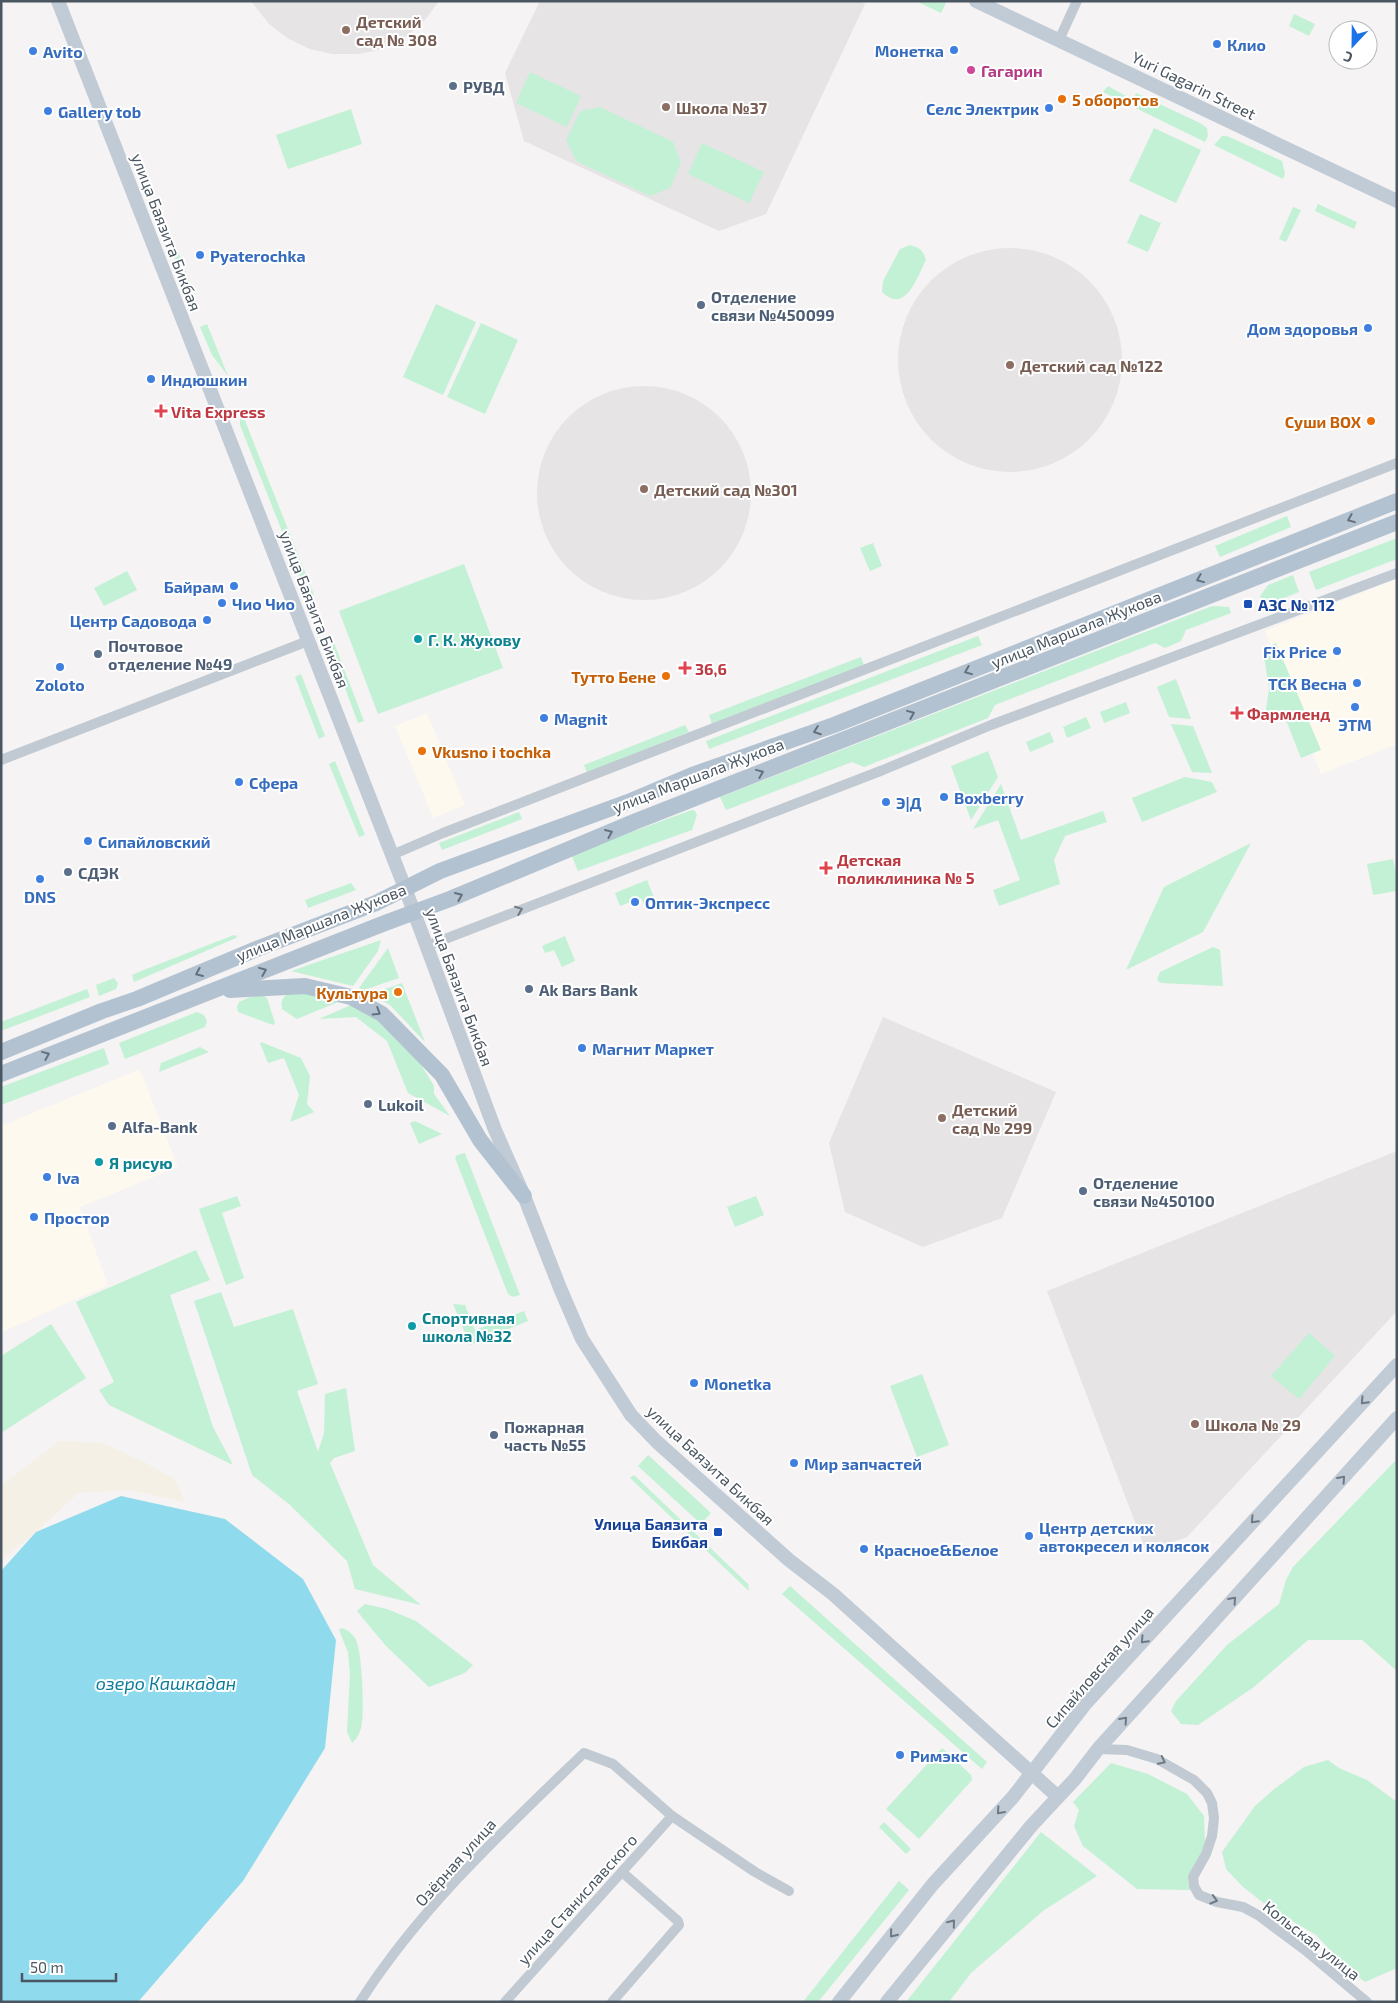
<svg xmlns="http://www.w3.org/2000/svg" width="1398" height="2003" viewBox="0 0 1398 2003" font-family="'Exo 2',sans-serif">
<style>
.commercial{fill:#fdf9ef}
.education{fill:#e6e4e5}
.green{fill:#c3f1d5}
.sand{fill:#f5f0e5}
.water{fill:#90daee}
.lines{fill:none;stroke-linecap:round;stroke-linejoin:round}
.minor{stroke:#c1cad2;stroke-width:10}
.secondary{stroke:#c1cbd6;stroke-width:14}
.primary{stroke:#b3c2d1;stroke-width:16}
.oneway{stroke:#64717d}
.oneway2{stroke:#6e7983}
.oneway3{stroke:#6e7984}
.education-dot{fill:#8d6e63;stroke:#fff;stroke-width:2}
.shop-dot{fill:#3f7fe0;stroke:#fff;stroke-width:2}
.hotel-dot{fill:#d1479c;stroke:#fff;stroke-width:2}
.service-dot{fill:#5c6f8a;stroke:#fff;stroke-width:2}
.food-dot{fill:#e8710a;stroke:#fff;stroke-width:2}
.health-dot{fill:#e0444e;stroke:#fff;stroke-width:2}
.transit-dot{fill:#1a4fb4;stroke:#fff;stroke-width:2}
.culture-dot{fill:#0f9aa8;stroke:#fff;stroke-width:2}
.labels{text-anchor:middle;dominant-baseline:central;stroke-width:4;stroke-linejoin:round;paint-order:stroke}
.education-label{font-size:16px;font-weight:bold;fill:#785e54;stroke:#fff;text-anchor:start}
.shop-label{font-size:16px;font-weight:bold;fill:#366cbe;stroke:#fff;text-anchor:start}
.hotel-label{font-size:16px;font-weight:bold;fill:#b23c85;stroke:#fff;text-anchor:start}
.street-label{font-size:16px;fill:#4a5661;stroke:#fff}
.service-label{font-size:16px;font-weight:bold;fill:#4e5e75;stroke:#fff;text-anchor:start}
.food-label{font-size:16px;font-weight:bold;fill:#c56008;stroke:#fff;text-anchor:end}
.health-label{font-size:16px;font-weight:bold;fill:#be3a42;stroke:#fff;text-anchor:start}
.transit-label{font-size:16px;font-weight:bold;fill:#164399;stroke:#fff;text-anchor:start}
.culture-label{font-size:16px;font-weight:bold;fill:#0d838f;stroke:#fff;text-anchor:start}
.water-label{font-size:18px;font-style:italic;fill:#0c7c9b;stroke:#fff}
</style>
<rect width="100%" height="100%" fill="#f5f3f3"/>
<g class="commercial">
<polygon points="1397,579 1397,744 1321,774 1265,631"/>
<polygon points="427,713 465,805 433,818 395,726"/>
<polygon points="140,1069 178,1167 80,1207 108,1285 2,1332 1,1126"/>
</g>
<g class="education">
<polygon points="251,1 439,1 425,20 407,36 378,50 358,54 332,54 310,49 289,39 269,24"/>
<polygon points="540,1 860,1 865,4 766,214 719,231 524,141 505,73"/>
<circle cx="1010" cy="360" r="112"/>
<circle cx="644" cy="493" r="107"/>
<polygon points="883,1017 1056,1092 1002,1218 923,1247 845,1212 829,1143"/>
<polygon points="1397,1151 1397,1311 1187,1537 1146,1551 1047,1291"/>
</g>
<g class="green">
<polygon points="916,1 943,1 946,3 941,13"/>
<polygon points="1294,14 1315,24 1309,36 1289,26"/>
<polygon points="530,72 581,96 567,127 516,103"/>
<polygon points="1108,86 1133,100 1136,93 1200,123 1207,128 1208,136 1205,142 1103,92"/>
<polygon points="600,107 673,142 681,163 670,188 650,196 576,161 566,140 580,111"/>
<polygon points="351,109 362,144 288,169 276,135"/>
<polygon points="1154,128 1201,150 1176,203 1129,181"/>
<polygon points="1222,136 1227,136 1282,161 1285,174 1283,179 1214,145"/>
<polygon points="702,143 764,172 749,203 688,174"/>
<polygon points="1318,204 1357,222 1354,229 1315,211"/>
<polygon points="1293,207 1301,210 1286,242 1279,239"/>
<polygon points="1140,214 1161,223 1148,252 1127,243"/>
<polygon points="172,236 193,290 188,292 167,238"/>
<path d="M910,245C920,248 923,250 926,260C917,277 906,315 882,292L883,281L900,249Z"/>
<polygon points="436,304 476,322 443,395 403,377"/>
<polygon points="481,323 518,340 485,414 447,397"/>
<polygon points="207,324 228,376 212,355 200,327"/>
<polygon points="240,408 314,595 309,595 306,592 240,425"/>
<polygon points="1287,516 1291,527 1220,557 1215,546"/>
<polygon points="1397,538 1397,559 1316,590 1309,572"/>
<polygon points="873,543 882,566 870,571 860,548"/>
<polygon points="464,564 503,668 378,714 339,611"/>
<polygon points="127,571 137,590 104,606 94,588"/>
<polygon points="1293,575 1299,592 1264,606 1260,596 1268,585"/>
<polygon points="1212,606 1229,607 1231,613 1186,630 1181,641 1165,648 1155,643 995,705 988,718 864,767 852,762 726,810 720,797"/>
<polygon points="978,636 982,645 709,749 706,741"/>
<polygon points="334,643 364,721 358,723 329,645"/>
<polygon points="1276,643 1321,750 1301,758 1282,710 1265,716 1269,689 1263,649"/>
<polygon points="861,657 864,665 712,724 709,715"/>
<polygon points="301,674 325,736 319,739 295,677"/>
<polygon points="1176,679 1191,719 1169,717 1157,687"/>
<polygon points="1126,702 1130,713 1104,723 1100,712"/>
<polygon points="1086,717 1091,728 1067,738 1063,727"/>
<polygon points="1171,724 1193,726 1212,773 1192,772"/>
<polygon points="685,725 689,732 587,773 584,765"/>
<polygon points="1050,732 1054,742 1030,752 1026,742"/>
<polygon points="988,751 998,777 971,820 951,766"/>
<polygon points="335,761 365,835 359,837 329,764"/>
<polygon points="1185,777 1212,782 1217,792 1142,822 1132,798"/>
<polygon points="1001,784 1021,840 1103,811 1107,822 1065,836 1054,860 1060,884 999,906 993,890 1020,880 998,820 973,829"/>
<polygon points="692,810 695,811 697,815 692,830 578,871 571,854"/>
<polygon points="519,812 522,819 442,850 439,843"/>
<polygon points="1251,843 1203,932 1126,970 1164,887"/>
<polygon points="1393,859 1397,878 1397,891 1373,895 1367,864"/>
<polygon points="647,880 655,900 644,904 641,898 620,906 615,893"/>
<polygon points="351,883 356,890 308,908 305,900"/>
<polygon points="234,935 237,936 236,938 134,982 132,975 141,971"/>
<polygon points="565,936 575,961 562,967 554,950 545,953 542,946"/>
<polygon points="381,940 378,951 353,986 291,971"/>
<polygon points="1213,947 1220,950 1223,986 1161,983 1157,980 1160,972"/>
<polygon points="388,948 399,978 364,990 359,988"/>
<polygon points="114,978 118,983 116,989 99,996 96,985"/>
<polygon points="402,983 425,1042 390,1005 371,994"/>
<polygon points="87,989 90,997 1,1031 1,1022"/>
<path d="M295,992L323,997L338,1002L297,1019L282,1009C280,998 285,994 295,992Z"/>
<polygon points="259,993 267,998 275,1023 273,1025 238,1012 237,1007 239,1002"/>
<polygon points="351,1005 374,1017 420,1063 434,1086 434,1094 450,1116 408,1093 387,1041 356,1017 319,1019"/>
<polygon points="197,1012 204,1015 207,1021 205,1027 125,1059 119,1043"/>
<polygon points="261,1042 301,1058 310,1076 307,1104 314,1112 290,1122 299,1095 284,1058 268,1063 260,1043"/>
<polygon points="200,1047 209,1052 159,1072 161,1063"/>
<polygon points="104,1048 109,1064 1,1105 1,1087"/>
<polygon points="415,1121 442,1134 419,1144 410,1123"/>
<polygon points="465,1153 520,1295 513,1297 508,1294 455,1158 457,1155"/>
<polygon points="237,1196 241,1206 222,1213 244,1278 226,1285 199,1209"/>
<polygon points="756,1196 764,1215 735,1227 727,1207"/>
<polygon points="196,1250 210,1280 170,1295 213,1427 233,1465 109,1405 99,1390 114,1382 76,1302"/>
<polygon points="221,1292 234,1327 293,1309 318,1384 297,1391 318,1452 324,1433 325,1394 346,1388 355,1451 334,1458 330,1463 373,1565 421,1605 355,1589 347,1561 290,1505 252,1475 194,1301"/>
<polygon points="453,1304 465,1305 475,1330 524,1311 528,1321 470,1345"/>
<polygon points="51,1324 86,1378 1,1433 1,1356"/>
<polygon points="1309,1333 1335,1356 1299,1399 1271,1376"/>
<polygon points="922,1374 949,1445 917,1457 890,1386"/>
<polygon points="648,1455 711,1513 701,1524 638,1466"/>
<polygon points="1397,1459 1397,1671 1362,1640 1308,1640 1254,1687 1198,1725 1181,1724 1171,1711 1176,1701 1227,1645 1279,1604 1286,1580 1293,1567"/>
<polygon points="634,1475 748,1584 749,1591 630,1478"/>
<polygon points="790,1586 987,1762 982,1769 782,1594"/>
<polygon points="365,1604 387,1609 416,1621 473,1665 465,1673 429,1687 386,1646 357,1611"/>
<path d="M341,1628C348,1630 352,1633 356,1640C362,1652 364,1708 362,1722C361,1731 358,1738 352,1743L347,1732L350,1674L348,1652L339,1630Z"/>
<polygon points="942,1748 971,1775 972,1780 919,1839 886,1809"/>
<polygon points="1328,1760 1339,1768 1367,1780 1397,1802 1397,1968 1365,1982 1349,1970 1316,1935 1270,1908 1243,1887 1226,1869 1222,1852 1255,1806 1273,1790 1304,1767"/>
<polygon points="1111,1763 1148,1774 1187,1794 1204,1816 1205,1844 1188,1881 1190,1890 1137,1889 1083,1846 1074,1826 1079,1810 1073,1802"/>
<polygon points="884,1822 911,1849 906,1854 879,1827"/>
<polygon points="1041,1832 1097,1876 1043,1911 971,1973 949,2002 906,2002"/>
<polygon points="899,1881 909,1890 818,2002 803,2002"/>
</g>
<polygon class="sand" points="59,1441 103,1443 146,1463 175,1479 185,1502 129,1490 78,1493 36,1532 1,1560 1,1486"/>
<polygon class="water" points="121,1496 225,1519 303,1579 336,1640 325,1748 243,1881 138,2002 1,2002 1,1571 36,1532"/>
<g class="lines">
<g class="minor">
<polyline points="1059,40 1077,1"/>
<polyline points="1,760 308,641"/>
<polyline points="392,855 443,833 1397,463"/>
<polyline points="427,946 883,770 991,725 1397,573"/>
<polyline points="1098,1749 1127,1750 1157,1759 1194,1780 1207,1793 1212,1803 1214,1818 1212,1836 1206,1854 1193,1877 1194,1886 1199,1895 1217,1902 1243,1907 1258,1915 1305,1950 1367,2002"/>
<path d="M360,2002C420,1908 504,1830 584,1753L613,1764L672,1816L755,1872L789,1891"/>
<polyline points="505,2002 672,1816"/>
<polyline points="612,2002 679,1925 678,1921 622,1872"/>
</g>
<g class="secondary">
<polyline points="58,1 405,888 495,1130 524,1196 560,1288 582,1339 631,1415 657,1442 789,1560 833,1594 1057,1796"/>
<polyline points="976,1 1397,201"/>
<polyline points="839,2002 933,1884 1013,1797 1086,1703 1397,1365"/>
<polyline points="887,2002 1032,1825 1075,1779 1098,1749 1397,1418"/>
</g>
<g class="primary">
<polyline points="230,990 305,986 351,997 382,1014 442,1075 480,1140 524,1196"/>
<polyline points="1,1052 102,1011 137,999 259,948 376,903 440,871 628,802 692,775 834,725 1397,501"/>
<polyline points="1,1074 385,923 450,899 634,822 1397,522"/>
</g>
</g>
<defs><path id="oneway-chevron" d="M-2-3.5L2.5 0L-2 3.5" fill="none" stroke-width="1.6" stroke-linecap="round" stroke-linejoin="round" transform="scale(1.25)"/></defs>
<g class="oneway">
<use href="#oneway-chevron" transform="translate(1351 519) rotate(158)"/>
<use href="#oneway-chevron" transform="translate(1200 579) rotate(158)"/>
<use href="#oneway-chevron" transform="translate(968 671) rotate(158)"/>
<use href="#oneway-chevron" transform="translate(911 714) rotate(-22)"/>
<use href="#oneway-chevron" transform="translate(817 731) rotate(160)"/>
<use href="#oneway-chevron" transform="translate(760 773) rotate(-22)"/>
<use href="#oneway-chevron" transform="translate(609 833) rotate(-23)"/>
<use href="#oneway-chevron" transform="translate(459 896) rotate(-23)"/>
<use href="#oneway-chevron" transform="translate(263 971) rotate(-22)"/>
<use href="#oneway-chevron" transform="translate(199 973) rotate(157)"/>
<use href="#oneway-chevron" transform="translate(377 1012) rotate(32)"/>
<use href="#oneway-chevron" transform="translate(46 1055) rotate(-22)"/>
</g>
<g class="oneway2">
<use href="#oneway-chevron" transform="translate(519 910) rotate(-21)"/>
<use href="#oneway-chevron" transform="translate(1162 1761) rotate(26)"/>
<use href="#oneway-chevron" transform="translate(1214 1900) rotate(16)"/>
</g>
<g class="oneway3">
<use href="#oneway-chevron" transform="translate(1364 1401) rotate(133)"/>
<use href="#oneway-chevron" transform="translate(1342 1479) rotate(-48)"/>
<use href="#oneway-chevron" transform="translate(1254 1520) rotate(133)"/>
<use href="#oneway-chevron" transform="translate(1233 1600) rotate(-48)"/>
<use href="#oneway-chevron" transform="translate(1144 1640) rotate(133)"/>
<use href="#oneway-chevron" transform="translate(1124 1720) rotate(-48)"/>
<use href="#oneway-chevron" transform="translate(1000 1811) rotate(132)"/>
<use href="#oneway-chevron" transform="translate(952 1923) rotate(-51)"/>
<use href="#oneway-chevron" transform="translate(893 1934) rotate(129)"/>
</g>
<g class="education-dot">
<circle cx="346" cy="30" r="5"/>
<circle cx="666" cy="107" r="5"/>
<circle cx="1010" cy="365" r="5"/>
<circle cx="644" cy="489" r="5"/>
<circle cx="942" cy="1118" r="5"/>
<circle cx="1195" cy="1424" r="5"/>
</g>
<g class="shop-dot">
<circle cx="1217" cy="44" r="5"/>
<circle cx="954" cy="50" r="5"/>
<circle cx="33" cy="51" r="5"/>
<circle cx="1049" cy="108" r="5"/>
<circle cx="48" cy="111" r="5"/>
<circle cx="200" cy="255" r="5"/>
<circle cx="1368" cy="328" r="5"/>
<circle cx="151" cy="379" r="5"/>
<circle cx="234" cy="586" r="5"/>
<circle cx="222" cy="603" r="5"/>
<circle cx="207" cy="620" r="5"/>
<circle cx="1337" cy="651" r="5"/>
<circle cx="60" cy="667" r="5"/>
<circle cx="1357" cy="683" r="5"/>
<circle cx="1355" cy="707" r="5"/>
<circle cx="544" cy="718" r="5"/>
<circle cx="239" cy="782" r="5"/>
<circle cx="944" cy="797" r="5"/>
<circle cx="886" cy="802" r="5"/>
<circle cx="88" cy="841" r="5"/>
<circle cx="40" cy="879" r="5"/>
<circle cx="635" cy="902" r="5"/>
<circle cx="582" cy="1048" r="5"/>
<circle cx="47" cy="1177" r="5"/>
<circle cx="34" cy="1217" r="5"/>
<circle cx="694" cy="1383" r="5"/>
<circle cx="794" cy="1463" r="5"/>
<circle cx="1029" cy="1536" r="5"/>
<circle cx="864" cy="1549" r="5"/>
<circle cx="900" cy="1755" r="5"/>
</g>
<circle class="hotel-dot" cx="971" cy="70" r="5"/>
<g class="service-dot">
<circle cx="453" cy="86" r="5"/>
<circle cx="701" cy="305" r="5"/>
<circle cx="98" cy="654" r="5"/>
<circle cx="68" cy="872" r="5"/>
<circle cx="529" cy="989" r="5"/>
<circle cx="368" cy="1104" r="5"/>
<circle cx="112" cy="1126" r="5"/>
<circle cx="1083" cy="1191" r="5"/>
<circle cx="494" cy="1435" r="5"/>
</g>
<g class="food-dot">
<circle cx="1062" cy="99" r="5"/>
<circle cx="1371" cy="421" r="5"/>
<circle cx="666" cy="676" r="5"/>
<circle cx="422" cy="751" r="5"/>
<circle cx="398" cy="992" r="5"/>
</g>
<g class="health-dot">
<path d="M158.5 403.5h5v5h5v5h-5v5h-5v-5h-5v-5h5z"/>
<path d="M682.5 660.5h5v5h5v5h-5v5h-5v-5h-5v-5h5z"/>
<path d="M1234.5 705.5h5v5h5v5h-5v5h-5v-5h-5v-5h5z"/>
<path d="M823.5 860.5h5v5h5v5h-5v5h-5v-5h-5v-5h5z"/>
</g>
<g class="transit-dot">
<rect x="1243" y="599" width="10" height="10" rx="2.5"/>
<rect x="713" y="1527" width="10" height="10" rx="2.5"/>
</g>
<g class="culture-dot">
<circle cx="418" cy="639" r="5"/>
<circle cx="99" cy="1162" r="5"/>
<circle cx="412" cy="1326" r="5"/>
</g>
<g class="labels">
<g class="education-label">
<text x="356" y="21">Детский<tspan x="356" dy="18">сад № 308</tspan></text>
<text x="676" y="107">Школа №37</text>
<text x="1020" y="365">Детский сад №122</text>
<text x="654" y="489">Детский сад №301</text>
<text x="952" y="1109">Детский<tspan x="952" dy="18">сад № 299</tspan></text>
<text x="1205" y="1424">Школа № 29</text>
</g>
<g class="shop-label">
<text x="1227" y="44">Клио</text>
<text x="944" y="50" text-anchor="end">Монетка</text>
<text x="43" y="51">Avito</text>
<text x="1039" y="108" text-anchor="end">Селс Электрик</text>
<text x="58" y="111">Gallery tob</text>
<text x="210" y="255">Pyaterochka</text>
<text x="1358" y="328" text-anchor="end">Дом здоровья</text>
<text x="161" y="379">Индюшкин</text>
<text x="224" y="586" text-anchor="end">Байрам</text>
<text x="232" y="603">Чио Чио</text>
<text x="197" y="620" text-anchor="end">Центр Садовода</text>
<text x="1327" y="651" text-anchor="end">Fix Price</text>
<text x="1347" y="683" text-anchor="end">ТСК Весна</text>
<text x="60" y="684" text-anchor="middle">Zoloto</text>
<text x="554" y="718">Magnit</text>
<text x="1355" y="724" text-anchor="middle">ЭТМ</text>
<text x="249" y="782">Сфера</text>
<text x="954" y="797">Boxberry</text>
<text x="896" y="802">Э|Д</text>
<text x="98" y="841">Сипайловский</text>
<text x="40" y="896" text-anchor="middle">DNS</text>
<text x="645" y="902">Оптик-Экспресс</text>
<text x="592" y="1048">Магнит Маркет</text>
<text x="57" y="1177">Iva</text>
<text x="44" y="1217">Простор</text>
<text x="704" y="1383">Monetka</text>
<text x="804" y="1463">Мир запчастей</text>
<text x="1039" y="1527">Центр детских<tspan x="1039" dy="18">автокресел и колясок</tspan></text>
<text x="874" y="1549">Красное&amp;Белое</text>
<text x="910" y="1755">Римэкс</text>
</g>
<g class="hotel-label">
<text x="981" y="70">Гагарин</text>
</g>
<g class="street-label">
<text transform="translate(1194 85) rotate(26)">Yuri Gagarin Street</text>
<text transform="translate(167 232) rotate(69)">улица Баязита Бикбая</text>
<text transform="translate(315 609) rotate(69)">улица Баязита Бикбая</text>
<text transform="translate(1076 629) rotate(-22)">улица Маршала Жукова</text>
<text transform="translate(698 775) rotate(-21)">улица Маршала Жукова</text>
<text transform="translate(321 922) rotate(-22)">улица Маршала Жукова</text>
<text transform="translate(460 987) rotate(70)">улица Баязита Бикбая</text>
<text transform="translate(711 1465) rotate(43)">улица Баязита Бикбая</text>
<text transform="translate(1099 1667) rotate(-49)">Сипайловская улица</text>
<text transform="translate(455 1862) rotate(-48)">Озёрная улица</text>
<text transform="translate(577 1899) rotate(-48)">улица Станиславского</text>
<text transform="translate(1312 1940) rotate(38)">Кольская улица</text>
</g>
<g class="service-label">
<text x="463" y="86">РУВД</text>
<text x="711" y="296">Отделение<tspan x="711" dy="18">связи №450099</tspan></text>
<text x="108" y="645">Почтовое<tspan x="108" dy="18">отделение №49</tspan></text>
<text x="78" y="872">СДЭК</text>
<text x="539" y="989">Ak Bars Bank</text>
<text x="378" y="1104">Lukoil</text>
<text x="122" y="1126">Alfa-Bank</text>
<text x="1093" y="1182">Отделение<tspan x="1093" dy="18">связи №450100</tspan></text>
<text x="504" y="1426">Пожарная<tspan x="504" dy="18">часть №55</tspan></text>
</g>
<g class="food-label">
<text x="1072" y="99" text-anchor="start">5 оборотов</text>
<text x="1361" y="421">Суши BOX</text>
<text x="656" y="676">Тутто Бене</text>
<text x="432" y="751" text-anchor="start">Vkusno i tochka</text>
<text x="388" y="992">Культура</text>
</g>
<g class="health-label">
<text x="171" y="411">Vita Express</text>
<text x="695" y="668">36,6</text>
<text x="1247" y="713">Фармленд</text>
<text x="837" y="859">Детская<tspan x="837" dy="18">поликлиника № 5</tspan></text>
</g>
<g class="transit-label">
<text x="1258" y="604">АЗС № 112</text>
<text x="708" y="1523" text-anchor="end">Улица Баязита<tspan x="708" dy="18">Бикбая</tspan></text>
</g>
<g class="culture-label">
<text x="428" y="639">Г. К. Жукову</text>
<text x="109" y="1162">Я рисую</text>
<text x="422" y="1317">Спортивная<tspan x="422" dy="18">школа №32</tspan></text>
</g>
<g class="water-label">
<text x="166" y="1683">озеро Кашкадан</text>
</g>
</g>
<rect width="1398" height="2003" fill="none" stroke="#4a5661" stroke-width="5"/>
<g transform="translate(1353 45) rotate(202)"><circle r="24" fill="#ffffff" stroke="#b7bbc0"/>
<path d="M0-4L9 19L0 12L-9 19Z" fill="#1a73e8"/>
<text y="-8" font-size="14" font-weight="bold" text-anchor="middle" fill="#4a5661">С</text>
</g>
<path d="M22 1973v8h94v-8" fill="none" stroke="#4a5661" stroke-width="2.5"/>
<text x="30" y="1973" font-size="15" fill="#4a5661" stroke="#ffffff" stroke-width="4" paint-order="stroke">50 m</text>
</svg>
